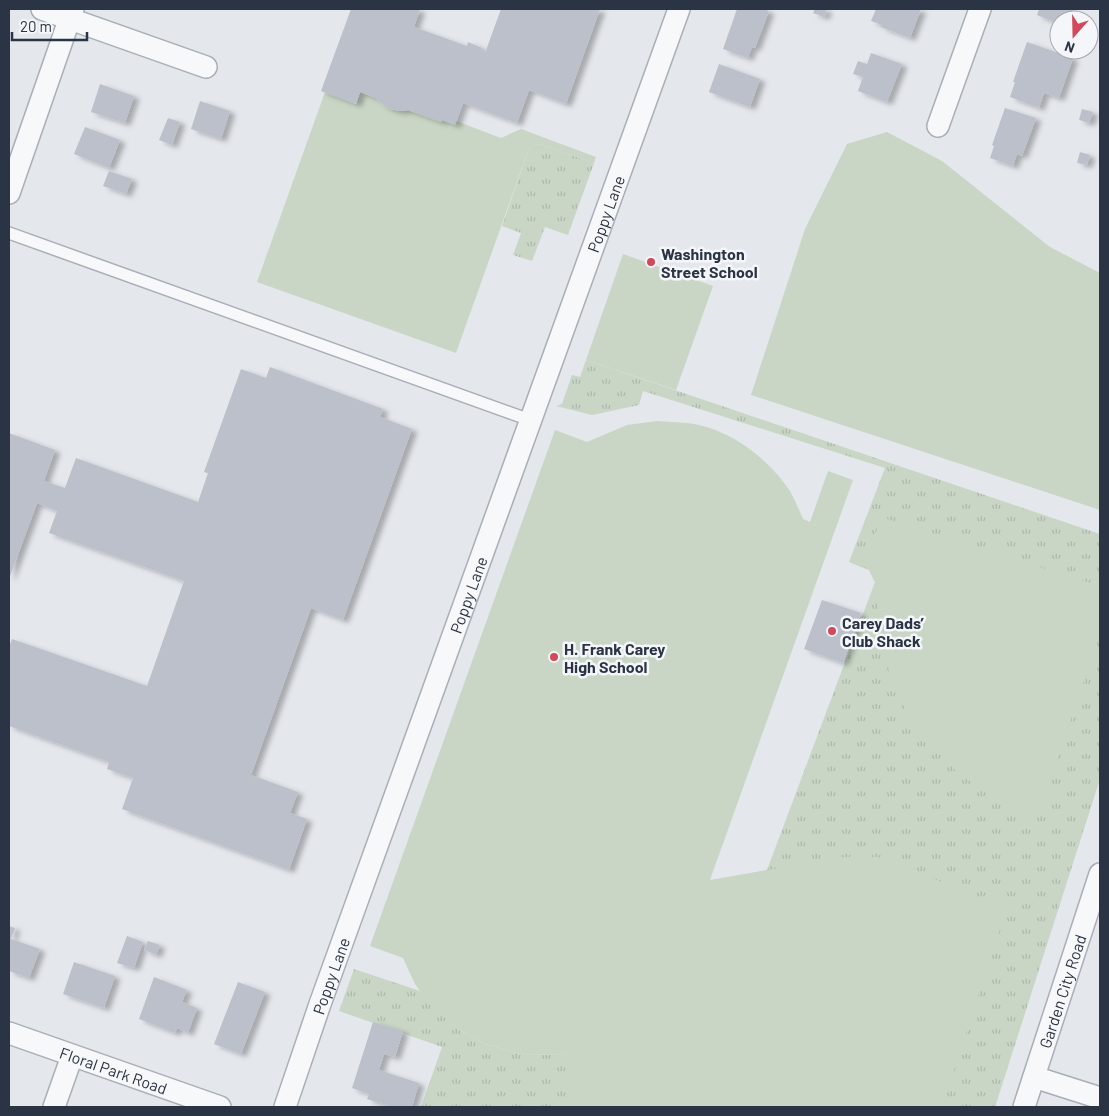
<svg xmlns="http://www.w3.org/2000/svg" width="1109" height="1116" viewBox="0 0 1109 1116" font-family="Barlow,sans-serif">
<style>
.grass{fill:url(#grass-tufts)}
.pitch{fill:#c9d6c5}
.building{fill:#bbc0ca;filter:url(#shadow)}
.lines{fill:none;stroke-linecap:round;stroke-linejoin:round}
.lane-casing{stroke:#a9aeb7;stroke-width:14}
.street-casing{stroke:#a9aeb7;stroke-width:24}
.lane{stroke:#f7f8fa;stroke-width:11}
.street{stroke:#f7f8fa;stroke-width:21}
.poi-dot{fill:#d1495b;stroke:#f4f6f9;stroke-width:2}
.labels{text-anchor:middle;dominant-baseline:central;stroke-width:5;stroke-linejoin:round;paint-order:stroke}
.street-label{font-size:16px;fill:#2b3445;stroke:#f4f6f9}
.poi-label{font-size:16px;font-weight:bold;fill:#2b3445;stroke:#f4f6f9;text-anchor:start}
</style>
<defs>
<pattern id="grass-tufts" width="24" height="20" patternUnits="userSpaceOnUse" patternTransform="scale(1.25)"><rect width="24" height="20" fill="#c9d6c5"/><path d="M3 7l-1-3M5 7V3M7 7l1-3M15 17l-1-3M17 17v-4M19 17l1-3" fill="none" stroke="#adb8ab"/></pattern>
<filter id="shadow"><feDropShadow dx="5.5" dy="3" stdDeviation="2.5" flood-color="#0004"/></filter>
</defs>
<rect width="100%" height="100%" fill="#e4e7ec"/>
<g class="grass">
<polygon points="539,144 594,163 568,235 545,227 532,261 513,255 521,233 502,226 529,148"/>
<polygon points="586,360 1100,534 1100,779 995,1107 421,1107 442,1047 339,1011 354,969 420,991 427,1000 459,1030 485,1044 524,1055 568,1054 710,881 767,870 875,582 869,570 849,562 885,468 643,391 639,405 592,415 556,406 562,404 572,375 580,377"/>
</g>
<g class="pitch">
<polygon points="325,92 356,104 360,92 376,98 383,105 390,109 400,111 408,110 442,120 456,121 501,138 521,129 596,157 594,163 539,144 529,148 456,353 257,282"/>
<polygon points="887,132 942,161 1050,247 1100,273 1100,510 751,395 805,229 847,144"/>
<polygon points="623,254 713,286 676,390 586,360"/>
<path d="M657,421C667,422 677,422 687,423C729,428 767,457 790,491C795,500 799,510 803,519L810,522L828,471L853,480L710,880L844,857H878L1007,908L942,1107H572L568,1054L524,1055L485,1044L459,1030L426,1000L415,984L403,958L370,946L555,430L587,442L627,425Z"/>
<polygon points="881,517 1100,586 1100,632 1039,816 991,796 956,771 932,746 911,719 898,696 889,672 880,627 875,582 869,570 874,538"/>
</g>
<g class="building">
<polygon points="351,9 420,9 414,27 467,46 468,42 482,48 481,51 485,53 501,9 600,9 566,104 529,90 517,123 463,103 455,125 442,120 441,122 408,110 400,111 390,109 383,105 376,98 360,92 356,104 321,91"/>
<polygon points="737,9 763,9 769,11 755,48 752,47 748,58 723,49"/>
<polygon points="815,9 827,9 824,17 813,13"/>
<polygon points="876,9 921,9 910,38 881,27 882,25 871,21"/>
<polygon points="1039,9 1073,9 1068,20 1059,20 1059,24 1037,15"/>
<polygon points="1027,42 1073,58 1059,98 1044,93 1039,108 1010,97 1015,82 1013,82"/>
<polygon points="871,53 902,64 887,102 858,91 863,77 853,74 858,61 867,64"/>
<polygon points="719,64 760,79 750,107 709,92"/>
<polygon points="100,84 134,96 125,123 91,112"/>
<polygon points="200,101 230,111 221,139 191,129"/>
<polygon points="1005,108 1036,118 1022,156 1017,154 1013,166 990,158 994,146 992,145"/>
<polygon points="1082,109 1093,112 1089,123 1079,120"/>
<polygon points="168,118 180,122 172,145 159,140"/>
<polygon points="85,127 120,140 109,168 74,154"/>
<polygon points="1080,152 1090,155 1087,165 1077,163"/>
<polygon points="109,171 132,179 126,194 103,186"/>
<polygon points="270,367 383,409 380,417 412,429 343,620 311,608 251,775 298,792 290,813 307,819 289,870 122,809 133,778 107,769 109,762 9,726 9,647 12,639 147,686 184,581 49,533 57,511 37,503 9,579 9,433 55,450 44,481 65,488 76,458 198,502 208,473 204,472 241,369 266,378"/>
<polygon points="822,600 861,613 843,663 804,649"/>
<polygon points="9,926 15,928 11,939 40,949 29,978 9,971"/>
<polygon points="127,936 143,942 134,968 117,963"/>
<polygon points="148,941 160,945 156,955 144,950"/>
<polygon points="74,962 115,976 104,1008 63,994"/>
<polygon points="154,977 187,990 182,1002 197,1008 188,1033 177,1028 175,1033 139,1019"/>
<polygon points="238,982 265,992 241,1054 214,1044"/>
<polygon points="373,1022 403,1031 395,1057 384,1054 379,1070 419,1083 412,1107 393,1107 367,1099 369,1094 352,1088"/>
</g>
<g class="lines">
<g class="lane-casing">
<polyline id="lane" points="9,233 530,420"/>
</g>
<g class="street-casing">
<g id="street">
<polyline points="42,9 206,67"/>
<polyline points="938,126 980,9"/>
<polyline points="9,193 73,9"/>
<path id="s1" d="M9,1033L220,1107"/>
<polyline points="1034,1077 1100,1098"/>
<polyline points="54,1107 72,1056"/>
<path id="s2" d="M285,1107L320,1004L679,9"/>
<path id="s3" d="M1024,1107L1100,874"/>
</g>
</g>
<use href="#lane" class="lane"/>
<use href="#street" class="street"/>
</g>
<g class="poi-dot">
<circle cx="651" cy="262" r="5"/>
<circle cx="832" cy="631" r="5"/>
<circle cx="554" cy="657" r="5"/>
</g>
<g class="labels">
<g class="street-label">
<text stroke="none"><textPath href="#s2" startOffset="949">Poppy Lane</textPath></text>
<text stroke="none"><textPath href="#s2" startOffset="544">Poppy Lane</textPath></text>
<text stroke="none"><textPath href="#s2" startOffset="139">Poppy Lane</textPath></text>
<text stroke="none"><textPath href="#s3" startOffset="122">Garden City Road</textPath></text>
<text stroke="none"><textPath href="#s1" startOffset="111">Floral Park Road</textPath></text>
</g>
<g class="poi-label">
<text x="661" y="253">Washington<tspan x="661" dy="18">Street School</tspan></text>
<text x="842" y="622">Carey Dads’<tspan x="842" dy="18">Club Shack</tspan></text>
<text x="564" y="648">H. Frank Carey<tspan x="564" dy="18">High School</tspan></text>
</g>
</g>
<rect width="1109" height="1116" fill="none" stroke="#2b3445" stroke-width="20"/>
<g transform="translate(1074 35) rotate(200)"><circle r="24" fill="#f4f6f9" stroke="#a4a8b1"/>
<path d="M0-4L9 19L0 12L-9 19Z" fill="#d1495b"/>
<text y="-8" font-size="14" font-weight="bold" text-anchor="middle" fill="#2b3445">N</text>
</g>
<path d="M12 32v8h75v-8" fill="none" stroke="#2b3445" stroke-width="2.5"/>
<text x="20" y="32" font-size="15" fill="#2b3445" stroke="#f4f6f9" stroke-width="4" paint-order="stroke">20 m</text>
</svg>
